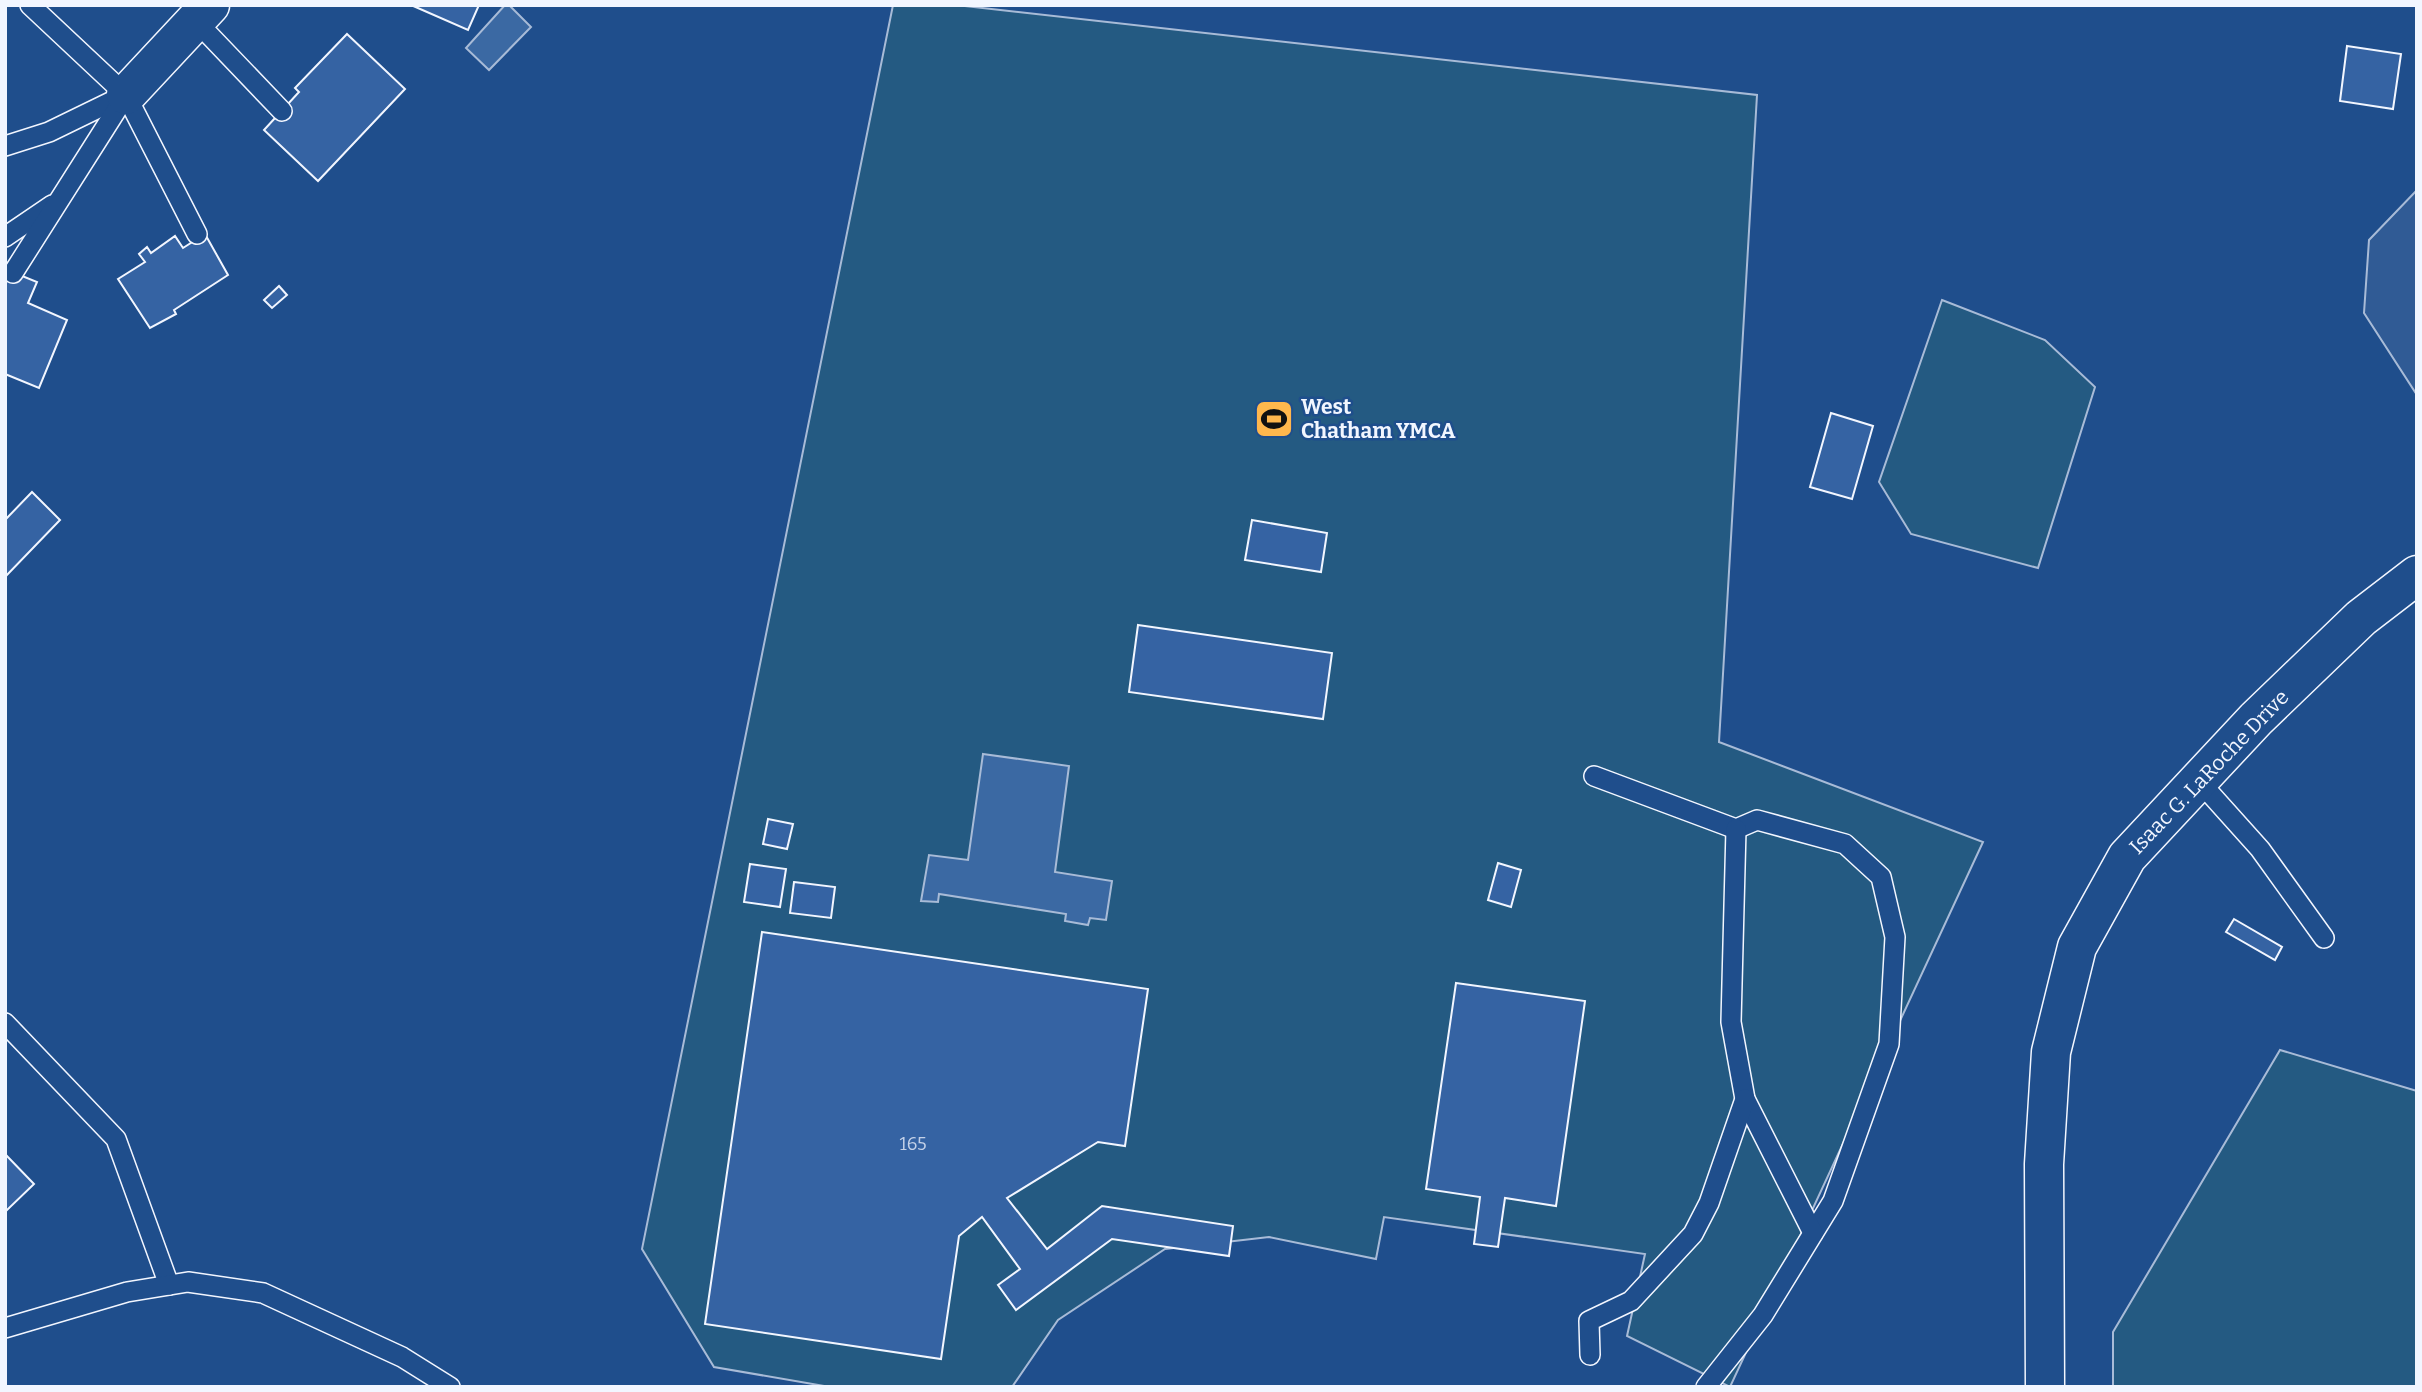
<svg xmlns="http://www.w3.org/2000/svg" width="2422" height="1392" viewBox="0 0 2422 1392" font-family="Bitter,serif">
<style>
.green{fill:#245a82;stroke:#a8bbd7;stroke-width:2}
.parking{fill:#305b95;stroke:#a8bbd7;stroke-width:2}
.water{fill:#3b69a3;stroke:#a8bbd7;stroke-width:2}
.building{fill:#3563a3;stroke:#f2f6ff;stroke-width:2}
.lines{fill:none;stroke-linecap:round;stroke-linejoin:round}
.lane-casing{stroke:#f2f6ff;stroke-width:22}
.street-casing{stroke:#f2f6ff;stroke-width:41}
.lane{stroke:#1f4e8c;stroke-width:19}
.street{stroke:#1f4e8c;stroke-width:38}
.labels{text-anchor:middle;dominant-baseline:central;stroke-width:5;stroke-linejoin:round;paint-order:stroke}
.number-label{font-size:18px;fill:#c3d1e8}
.poi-label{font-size:21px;font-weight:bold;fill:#f2f6ff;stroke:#1f4e8c;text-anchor:start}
.street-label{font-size:21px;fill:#f2f6ff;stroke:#1f4e8c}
</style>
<rect width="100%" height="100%" fill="#1f4e8c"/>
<g class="green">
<polygon points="893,5 956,5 1757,95 1719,742 1983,842 1730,1387 1627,1336 1645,1254 1384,1217 1376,1259 1269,1237 1165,1249 1058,1320 1012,1387 830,1387 714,1367 642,1249"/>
<polygon points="1942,300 2045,340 2095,387 2038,568 1911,534 1879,482"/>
<polygon points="2280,1050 2417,1091 2417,1387 2113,1387 2113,1332"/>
</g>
<polygon class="parking" points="2417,190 2417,395 2364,313 2369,240"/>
<g class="water">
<polygon points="505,5 509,5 531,27 489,70 466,48"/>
<polygon points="983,754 1069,766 1055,872 1112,881 1106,920 1090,918 1088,925 1065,921 1066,914 939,894 938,902 921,901 929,855 968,860"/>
</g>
<g class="building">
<polygon points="411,5 479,5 468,30"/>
<polygon points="347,34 405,89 318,181 264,130 299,92 295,88"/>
<polygon points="2347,46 2401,54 2393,109 2340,101"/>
<polygon points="205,234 228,275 174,310 176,314 150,328 118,279 145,262 139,254 147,247 151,253 175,236 183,248"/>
<polygon points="5,269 37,282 28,303 67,320 39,388 5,374"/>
<polygon points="279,286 287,295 272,308 264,300"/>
<polygon points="1831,413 1873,426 1852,499 1810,487"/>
<polygon points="32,492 60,520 5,577 5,520"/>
<polygon points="1252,520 1327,533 1321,572 1245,560"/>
<polygon points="1138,625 1332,653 1323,719 1129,692"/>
<polygon points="768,819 793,824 787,849 763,844"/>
<polygon points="1498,863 1521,870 1511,907 1488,900"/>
<polygon points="750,864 786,869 780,907 744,902"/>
<polygon points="794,882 835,887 831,918 790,913"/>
<polygon points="2234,919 2282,947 2275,960 2226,932"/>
<polygon points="762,932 1148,989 1125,1146 1098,1142 1007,1198 1047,1249 1102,1206 1233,1226 1229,1256 1112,1239 1016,1310 998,1285 1020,1269 982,1217 959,1236 941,1359 705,1324"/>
<polygon points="1456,983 1585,1001 1556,1206 1505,1198 1498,1247 1474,1244 1480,1197 1426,1189"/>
<polygon points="5,1154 34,1184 5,1212"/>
</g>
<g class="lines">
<g class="lane-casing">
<g id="lane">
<polyline points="30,5 126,95 197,234"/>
<polyline points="195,20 282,111"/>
<polyline points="5,146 49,132 125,95"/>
<polyline points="5,237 52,205"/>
<polyline points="13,273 126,95"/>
<polyline points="1594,776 1736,829 1757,820 1845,844 1881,877 1895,937 1889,1044 1833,1201 1763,1315 1706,1387"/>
<polyline points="2199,781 2260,849 2324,938"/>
<polyline points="1736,829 1731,1022 1745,1099 1813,1233"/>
<polyline points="5,1023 116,1139 169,1285"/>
<polyline points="5,1328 127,1292 188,1282 263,1293 402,1357 450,1387"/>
<polyline points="1590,1355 1589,1321 1631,1301 1693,1234 1709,1203 1745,1099"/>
</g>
</g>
<g class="street-casing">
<g id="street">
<polyline points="126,95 210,5"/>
<polyline points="2045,1387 2044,1164 2051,1052 2077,947 2127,857 2256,719 2361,618 2417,575"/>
</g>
</g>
<use href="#lane" class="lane"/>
<use href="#street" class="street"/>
</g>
<defs>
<g id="stadium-square" transform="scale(2.0125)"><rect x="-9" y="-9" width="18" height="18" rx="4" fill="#ffb74d" stroke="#1f4e8c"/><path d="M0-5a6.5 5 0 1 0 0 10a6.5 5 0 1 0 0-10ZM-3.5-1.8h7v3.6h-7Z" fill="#111"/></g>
</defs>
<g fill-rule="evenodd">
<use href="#stadium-square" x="1274" y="419"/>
</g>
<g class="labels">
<g class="number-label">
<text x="913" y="1144">165</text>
</g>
<g class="poi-label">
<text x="1301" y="407">West<tspan x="1301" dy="24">Chatham YMCA</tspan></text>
</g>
<g class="street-label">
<text transform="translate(2209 772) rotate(-46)">Isaac G. LaRoche Drive</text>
</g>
</g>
<rect width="2422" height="1392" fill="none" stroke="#f2f6ff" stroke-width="14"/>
</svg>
